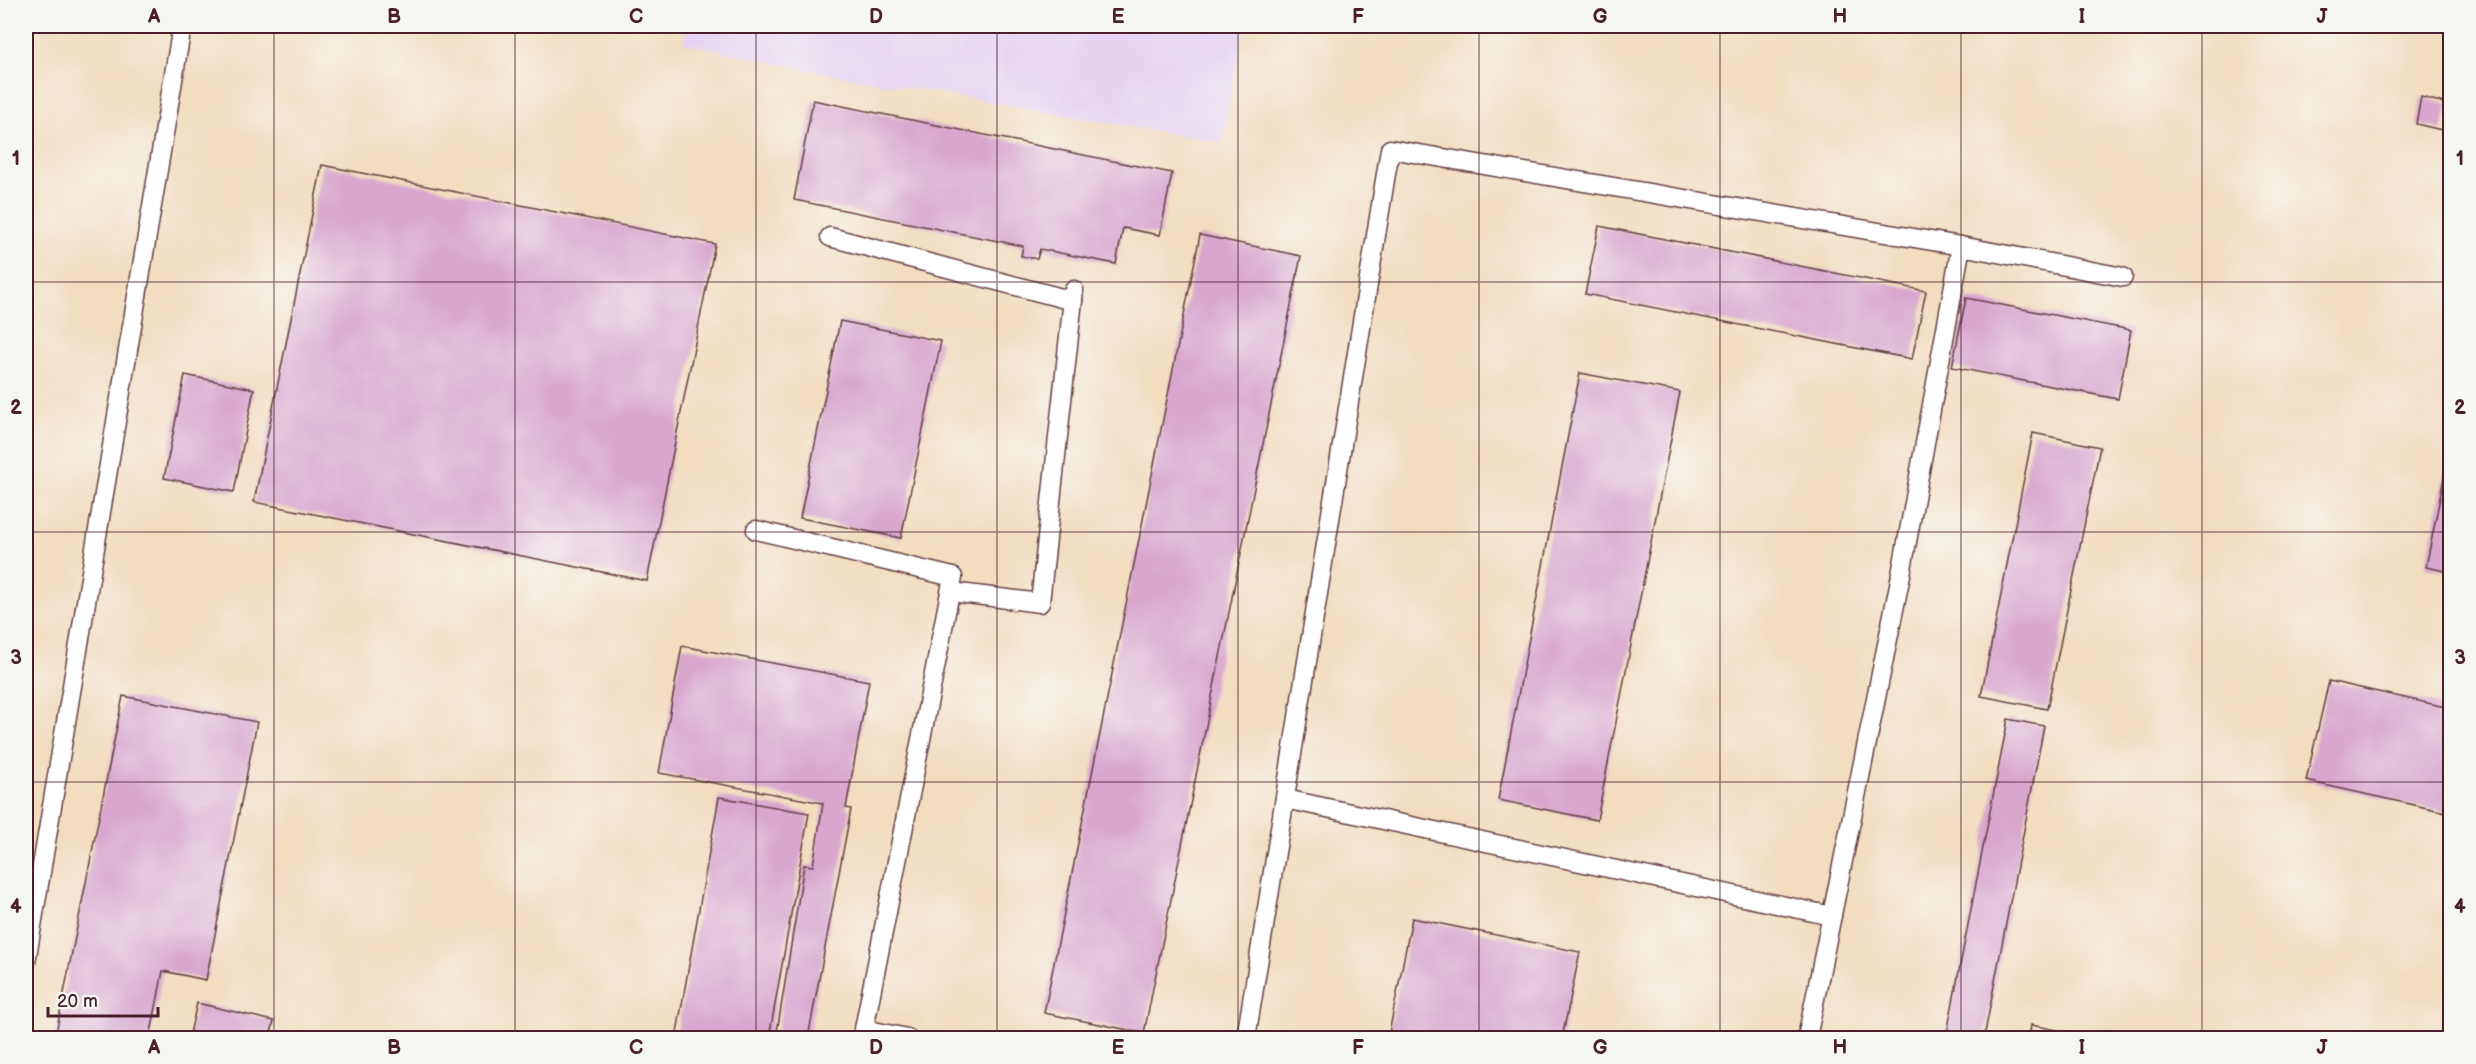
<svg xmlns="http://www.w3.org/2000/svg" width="2476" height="1064" viewBox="0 0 2476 1064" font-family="'Balsamiq Sans',sans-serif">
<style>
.built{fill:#e5d3f1}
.building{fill:#d9a6ce}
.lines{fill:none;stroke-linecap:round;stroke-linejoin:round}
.service-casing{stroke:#633c41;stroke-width:21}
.service{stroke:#fff;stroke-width:18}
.grid{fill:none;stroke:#4a1f2b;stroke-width:1.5;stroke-opacity:0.55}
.neatline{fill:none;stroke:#4a1f2b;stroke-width:2}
.grid-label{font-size:20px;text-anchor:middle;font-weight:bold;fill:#4a1f2b}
</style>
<rect width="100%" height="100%" fill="#f6f6f2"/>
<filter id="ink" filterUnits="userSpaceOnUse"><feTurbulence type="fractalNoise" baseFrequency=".0167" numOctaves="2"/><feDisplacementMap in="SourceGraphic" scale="12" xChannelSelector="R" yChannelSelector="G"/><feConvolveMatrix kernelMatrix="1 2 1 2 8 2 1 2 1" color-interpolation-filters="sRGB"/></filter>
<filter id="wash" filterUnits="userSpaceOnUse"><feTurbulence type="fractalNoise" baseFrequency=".008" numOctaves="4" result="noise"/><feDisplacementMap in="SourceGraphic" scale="24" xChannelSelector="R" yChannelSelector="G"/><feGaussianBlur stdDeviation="1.35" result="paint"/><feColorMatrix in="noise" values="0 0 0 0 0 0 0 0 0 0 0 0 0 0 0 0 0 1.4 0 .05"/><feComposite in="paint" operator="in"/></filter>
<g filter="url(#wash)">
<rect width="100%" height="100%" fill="#f2ddbf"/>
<polygon class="built" points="686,26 1244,26 1222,143 807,70 683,43"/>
<g id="blocks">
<g class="building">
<polygon points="2421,97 2448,104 2442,130 2416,124"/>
<polygon points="813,100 1172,173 1160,235 1123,228 1116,264 1040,249 1037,259 1021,256 1023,246 794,200"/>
<polygon points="322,165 715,244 647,581 254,502"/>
<polygon points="1599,226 1926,291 1912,359 1585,294"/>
<polygon points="1200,235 1301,256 1144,1033 1044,1013"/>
<polygon points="1966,298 2131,330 2118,399 1952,367"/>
<polygon points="840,321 941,341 901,538 800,518"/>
<polygon points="1580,373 1680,392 1597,820 1498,800"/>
<polygon points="185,375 254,389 234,492 164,478"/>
<polygon points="2033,433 2100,447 2047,709 1981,696"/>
<polygon points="2446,468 2450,469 2450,572 2426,567"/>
<polygon points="682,646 869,681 846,808 851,809 808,1038 776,1038 804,865 813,866 823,803 659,773"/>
<polygon points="2329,681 2450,708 2450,813 2306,781"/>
<polygon points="123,696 257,722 206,980 163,971 150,1038 55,1038"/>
<polygon points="2008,719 2044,726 1984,1038 1946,1038"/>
<polygon points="719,797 809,813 769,1038 676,1038"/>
<polygon points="1412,918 1580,952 1562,1038 1388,1038"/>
<polygon points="197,1003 274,1021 270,1038 189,1038"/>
<polygon points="2031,1025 2095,1037 2095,1038 2029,1038"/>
</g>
</g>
</g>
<g filter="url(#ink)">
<use href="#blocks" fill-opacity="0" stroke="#633c41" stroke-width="1.5"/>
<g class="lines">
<g class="service-casing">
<g id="service">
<polyline points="830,237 1073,301"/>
<polyline points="756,530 953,577 864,1029 907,1038"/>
<polyline points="951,592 1040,603 1074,290"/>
<polyline points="1285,799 1832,916"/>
<polyline points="26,962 182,26"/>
<polyline points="1246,1038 1390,149 1961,246 2123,277"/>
<polyline points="1807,1038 1900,580 1961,246"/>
</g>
</g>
<use href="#service" class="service"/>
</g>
</g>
<path class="grid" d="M274,26V1038M515,26V1038M756,26V1038M997,26V1038M1238,26V1038M1479,26V1038M1720,26V1038M1961,26V1038M2202,26V1038M26,282H2450M26,532H2450M26,782H2450"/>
<rect width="2476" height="1064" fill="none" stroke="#f6f6f2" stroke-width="66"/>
<path d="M48 1007v9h110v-9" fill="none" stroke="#4a1f2b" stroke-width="3"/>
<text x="57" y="1007" font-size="18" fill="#4a1f2b" stroke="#f6f6f2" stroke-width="4.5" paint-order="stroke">20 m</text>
<rect x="33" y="33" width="2410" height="998" class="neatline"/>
<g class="grid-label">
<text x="154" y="23">A</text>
<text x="394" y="23">B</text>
<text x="636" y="23">C</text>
<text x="876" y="23">D</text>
<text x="1118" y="23">E</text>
<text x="1358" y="23">F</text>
<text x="1600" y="23">G</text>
<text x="1840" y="23">H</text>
<text x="2082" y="23">I</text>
<text x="2322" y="23">J</text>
<text x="16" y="165">1</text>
<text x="2460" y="165">1</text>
<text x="16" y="414">2</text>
<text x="2460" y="414">2</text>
<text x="16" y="664">3</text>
<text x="2460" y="664">3</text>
<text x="16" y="913">4</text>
<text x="2460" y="913">4</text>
<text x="154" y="1054">A</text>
<text x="394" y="1054">B</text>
<text x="636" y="1054">C</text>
<text x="876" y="1054">D</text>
<text x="1118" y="1054">E</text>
<text x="1358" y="1054">F</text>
<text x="1600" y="1054">G</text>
<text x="1840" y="1054">H</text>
<text x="2082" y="1054">I</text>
<text x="2322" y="1054">J</text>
</g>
</svg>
